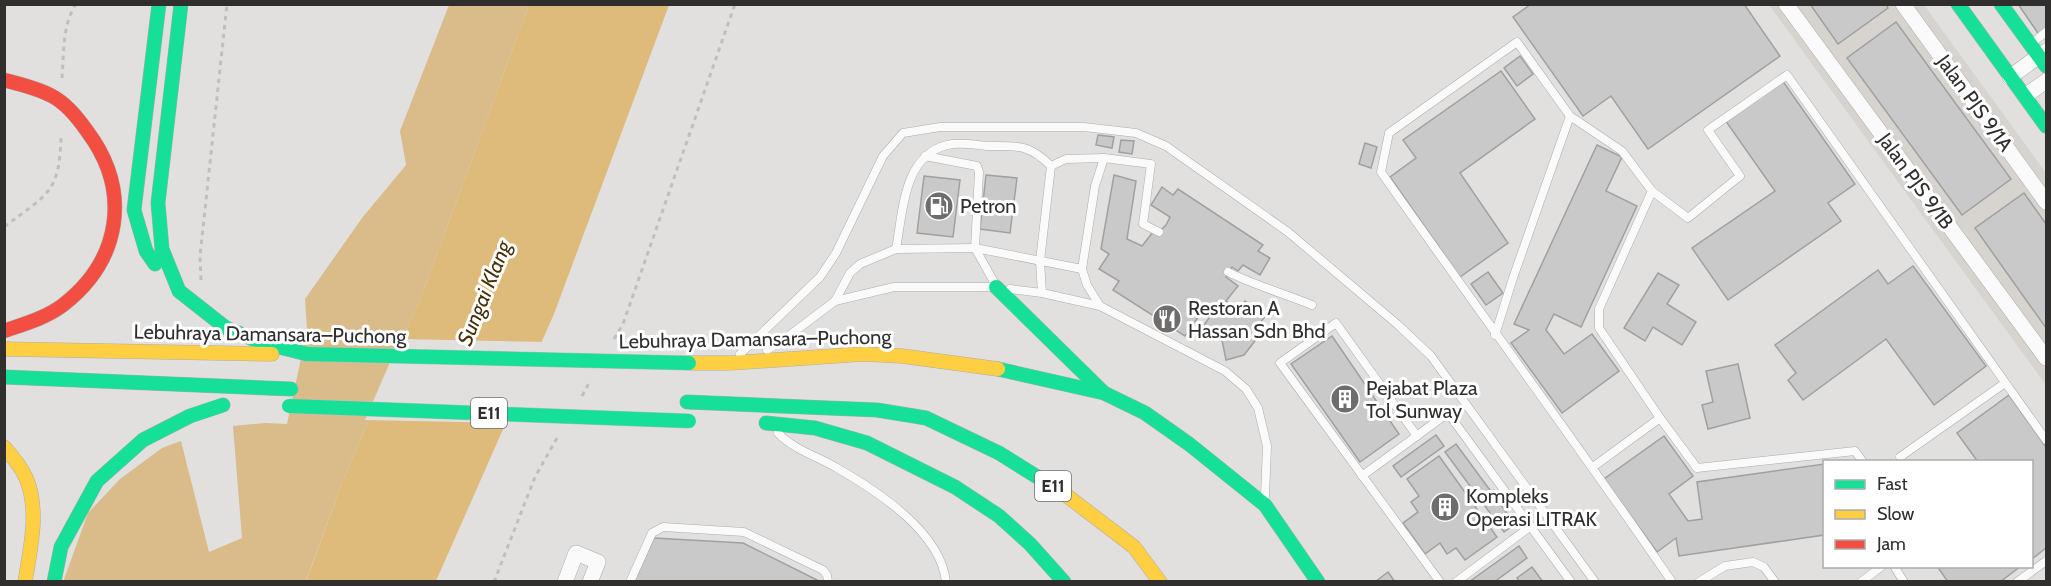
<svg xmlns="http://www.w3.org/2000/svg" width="2051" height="586" viewBox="0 0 2051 586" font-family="Cabin,sans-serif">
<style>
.built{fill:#d7d3ce}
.forest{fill:#d9bc8a}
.water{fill:#deba7b}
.pier{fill:#e1e0df}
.building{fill:#cac9c9;stroke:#a1a0a0;stroke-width:1.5}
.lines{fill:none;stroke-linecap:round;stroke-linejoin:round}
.lane-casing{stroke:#adacab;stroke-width:9}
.street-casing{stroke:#adacab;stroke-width:16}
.fast-casing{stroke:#adacab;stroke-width:15}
.slow-casing{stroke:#adacab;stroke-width:15}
.jam-casing{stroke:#adacab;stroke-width:15}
.path{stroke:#c0bfbe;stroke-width:3;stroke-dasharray:4.5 4.5;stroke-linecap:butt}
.lane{stroke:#fafafa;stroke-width:8}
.street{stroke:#fafafa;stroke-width:15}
.fast{stroke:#16e098;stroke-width:14}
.slow{stroke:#ffcf43;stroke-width:14}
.jam{stroke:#f24e42;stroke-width:14}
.fast-bridge-casing{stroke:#bcbbba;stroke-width:15;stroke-linecap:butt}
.fast-bridge{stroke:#16e098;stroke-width:14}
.labels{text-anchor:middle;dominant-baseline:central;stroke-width:6;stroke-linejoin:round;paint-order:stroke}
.shield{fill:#fff;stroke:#6e6d6d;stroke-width:1.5}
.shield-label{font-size:18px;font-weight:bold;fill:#302f2e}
.street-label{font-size:20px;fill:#302f2e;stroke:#fff}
.poi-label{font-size:20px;fill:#302f2e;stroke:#fff;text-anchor:start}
.water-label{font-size:21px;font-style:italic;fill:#442f07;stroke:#fff}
</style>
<rect width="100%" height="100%" fill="#e1e0df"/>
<polygon class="built" points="1769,5 1924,5 2046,173 2046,385"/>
<polygon class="forest" points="449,5 529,5 423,292 342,483 306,581 63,582 88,513 120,479 162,448 181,441 209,552 242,538 233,426 265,423 287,424 307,330 305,299 362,218 406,165 400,131"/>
<polygon class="water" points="529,5 669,5 554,314 436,581 306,582 342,483 423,292"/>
<polygon class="pier" points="400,339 545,342 509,423 365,420"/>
<g class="building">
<polygon points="1531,4 1744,4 1780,56 1648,149 1611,96 1583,116 1513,17"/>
<polygon points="1810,4 1886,4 1888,8 1838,44"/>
<polygon points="2018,4 2046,4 2046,36 2042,39"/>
<polygon points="1896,22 2011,179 1962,215 1847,58"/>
<polygon points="1520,56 1533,74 1517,86 1504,68"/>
<polygon points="1501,71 1535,119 1460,173 1508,243 1460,277 1390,177 1416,158 1403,140"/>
<polygon points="1782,80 1855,184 1828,203 1841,221 1728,300 1692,248 1775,191 1725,120"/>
<polygon points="1098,135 1114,137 1112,148 1096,145"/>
<polygon points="1121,140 1134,141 1132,154 1119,152"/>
<polygon points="1365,143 1377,147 1371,168 1359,164"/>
<polygon points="1597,145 1622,157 1606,191 1637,206 1581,327 1554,314 1546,330 1564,354 1592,334 1619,371 1562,413 1511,343 1529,330 1514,324"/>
<polygon points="986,175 1017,178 1010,233 980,229"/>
<polygon points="1114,175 1136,181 1127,239 1142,246 1153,232 1157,234 1166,225 1170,217 1151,205 1162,187 1173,195 1178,189 1263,245 1258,251 1270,258 1260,275 1243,265 1238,271 1232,267 1226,277 1238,286 1226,301 1239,310 1245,301 1266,315 1253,333 1258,337 1244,355 1226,360 1222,340 1202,328 1209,318 1201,313 1185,336 1113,290 1119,281 1099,269 1109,254 1101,249"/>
<polygon points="924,176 960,180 953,237 917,233"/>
<polygon points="2024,193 2046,224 2046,328 1975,228"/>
<polygon points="1913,266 1986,366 1934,405 1886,339 1803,400 1788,380 1796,373 1775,345 1878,270 1888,284"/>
<polygon points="1488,272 1503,293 1486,305 1471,284"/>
<polygon points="1658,273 1679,285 1667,304 1696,322 1682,345 1653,327 1645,341 1624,328"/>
<polygon points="1332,336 1399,434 1360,462 1291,364"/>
<polygon points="1738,364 1750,418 1708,429 1702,405 1713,402 1706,371"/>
<polygon points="2009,395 2046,447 2046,548 2032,559 2032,462 1978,462 1957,433"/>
<polygon points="1436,435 1444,446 1401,477 1393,466"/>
<polygon points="1664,436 1693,476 1669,494 1688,521 1702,519 1697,482 1824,464 1824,535 1679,556 1676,538 1657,552 1604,479"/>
<polygon points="1456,444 1515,524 1504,532 1445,452"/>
<polygon points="1439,456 1497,537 1465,560 1456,548 1447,554 1440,543 1425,554 1403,523 1418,512 1411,502 1419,496 1407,479"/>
<polygon points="654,538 743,543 819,581 634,582"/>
<polygon points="1519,546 1527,558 1494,582 1469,582"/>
<polygon points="1937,566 2021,566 2000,582 1948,582"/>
<polygon points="1532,567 1543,582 1520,582 1517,578"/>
<polygon points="1388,572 1395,582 1375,582"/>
</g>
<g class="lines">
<g class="lane-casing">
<g id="lane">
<polyline points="2032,43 2046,32"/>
<polyline points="1570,116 1622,151 1652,191 1599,309 1599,328 1660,418"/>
<polyline points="925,156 977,166 979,172 975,248 994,282"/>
<polyline points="1104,158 1151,164 1143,224 1159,232"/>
<polyline points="1652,191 1688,218 1740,176 1708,130 1787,75 2046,440"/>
<path d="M896,249C903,212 903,156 947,145C959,142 976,145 988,146C1018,146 1029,144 1051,166"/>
<path d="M1228,272C1254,285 1285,294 1312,305"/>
<polyline points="1010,289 1042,293 1100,306 1225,371 1246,389 1258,408 1267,446 1265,496"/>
<polyline points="1042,293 1040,261 1051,166 1066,159 1104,158 1095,186 1082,269 1087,285 1100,306"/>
<polyline points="835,301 850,273 860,264 896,249 975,248 1082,269"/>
<path d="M1495,335L1513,278L1570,116L1517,42L1389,133L1381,172C1477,309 1577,443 1672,582"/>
<polyline points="767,350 786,338 835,301 894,287 992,287"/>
<polyline points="740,354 820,277 836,253 883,156 903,133 940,127 1084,127 1136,133 1166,146 1288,232 1397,324 1431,356 1595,582"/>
<path d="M778,433C794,450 817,456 837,468C877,491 941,532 946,582"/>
<polyline points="1417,436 1336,323 1280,363 1440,582"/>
<polyline points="1900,457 2005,383"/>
<polyline points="1593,467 1660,418 1697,468 1855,451 1863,462"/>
<polyline points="1362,476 1448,413 1571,582"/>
<polyline points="1894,566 1904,582"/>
<polyline points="630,582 652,533 663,527 744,532 823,570 827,575 828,582"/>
<polyline points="1456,582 1531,526"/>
<polyline points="1699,582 1725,566 1753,562 1764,567 1775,582"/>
<polyline points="1861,582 1882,566"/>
<polyline points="2017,582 2046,561"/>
</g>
</g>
<g class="street-casing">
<g id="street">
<polyline points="1786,4 2046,358"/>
<polyline points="1903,4 2046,202"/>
<polyline points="2010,77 2046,51"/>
<polyline points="2025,96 2046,81"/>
<polyline points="565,582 576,553 598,562 590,582"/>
</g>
</g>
<g class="fast-casing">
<g id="fast">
<polyline points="181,4 158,203 162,249 179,291 226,328 263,343 307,354"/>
<polyline points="1958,4 2046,126"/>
<polyline points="2001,4 2046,66"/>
<polyline points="155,264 146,251 134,210 159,4"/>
<polyline points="996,287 1104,393"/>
<polyline points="998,369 1104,393 1145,413 1189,444 1265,505 1318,582"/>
<polyline points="4,377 291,389"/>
<polyline points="687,402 877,410 926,418 999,453 1047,483"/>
<polyline points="766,423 815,428 867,443 955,487 999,516 1030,544 1064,582"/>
<polyline points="54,582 61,547 97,481 143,440 190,416 223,405"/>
</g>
</g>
<g class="slow-casing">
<g id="slow">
<polyline points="4,349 272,354"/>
<polyline points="689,363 731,363 863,354 902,356 998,369"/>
<path d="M4,447C12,456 21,466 26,478C40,510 30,550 25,582"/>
<polyline points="1047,483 1062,492 1134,547 1160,582"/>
</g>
</g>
<g class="jam-casing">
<path id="jam" d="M4,80C20,84 37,88 52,96C67,104 78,118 87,131C132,191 121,260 63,305C46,318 24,324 4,331"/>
</g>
<g class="path">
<path d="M62,78C64,54 62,25 76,4"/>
<path d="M4,227C47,194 60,194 61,135"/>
<polyline points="201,280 200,256 227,4"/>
<polyline points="614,339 623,324 735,4"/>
<polyline points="582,396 589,383"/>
<polyline points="494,582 535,477 557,438"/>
</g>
<use href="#lane" class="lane"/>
<use href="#street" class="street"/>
<use href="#fast" class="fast"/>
<use href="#slow" class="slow"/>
<use href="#jam" class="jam"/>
<g class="fast-bridge-casing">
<g id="fast-bridge">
<polyline points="307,354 689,363"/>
<polyline points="289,406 689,421"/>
</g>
</g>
<use href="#fast-bridge" class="fast-bridge"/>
</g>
<defs>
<g id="fuel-disc" transform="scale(1.5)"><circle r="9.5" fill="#6e6d6c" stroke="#fff"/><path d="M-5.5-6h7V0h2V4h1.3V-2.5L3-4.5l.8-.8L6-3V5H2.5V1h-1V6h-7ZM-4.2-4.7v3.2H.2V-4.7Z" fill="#fff"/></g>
<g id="restaurant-disc" transform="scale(1.5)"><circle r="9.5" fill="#6e6d6c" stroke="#fff"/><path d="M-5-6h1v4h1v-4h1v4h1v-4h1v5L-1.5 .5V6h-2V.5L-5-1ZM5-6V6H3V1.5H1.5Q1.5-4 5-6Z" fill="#fff"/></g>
<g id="building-disc" transform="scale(1.5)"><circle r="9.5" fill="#6e6d6c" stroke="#fff"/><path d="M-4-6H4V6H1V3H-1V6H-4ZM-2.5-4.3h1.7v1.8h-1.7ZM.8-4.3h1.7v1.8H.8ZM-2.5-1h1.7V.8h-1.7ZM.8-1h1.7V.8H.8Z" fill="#fff"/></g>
</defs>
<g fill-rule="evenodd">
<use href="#fuel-disc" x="939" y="206"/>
<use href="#restaurant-disc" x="1167" y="319"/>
<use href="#building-disc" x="1345" y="399"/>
<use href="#building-disc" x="1445" y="507"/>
</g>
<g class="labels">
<g class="shield">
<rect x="471" y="398" width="36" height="30" rx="4.5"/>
<rect x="1035" y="471" width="36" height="30" rx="4.5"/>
</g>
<g class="shield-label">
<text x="489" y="413">E11</text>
<text x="1053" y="486">E11</text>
</g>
<g class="street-label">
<text transform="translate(1975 103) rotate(54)">Jalan PJS 9/1A</text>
<text transform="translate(1916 181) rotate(54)">Jalan PJS 9/1B</text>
<text transform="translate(270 334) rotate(1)">Lebuhraya Damansara–Puchong</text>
<text transform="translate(755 339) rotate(-1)">Lebuhraya Damansara–Puchong</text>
</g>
<g class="poi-label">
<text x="960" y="206">Petron</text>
<text x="1188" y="308">Restoran A<tspan x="1188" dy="23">Hassan Sdn Bhd</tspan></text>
<text x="1366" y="388">Pejabat Plaza<tspan x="1366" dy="23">Tol Sunway</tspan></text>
<text x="1466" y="496">Kompleks<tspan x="1466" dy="23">Operasi LITRAK</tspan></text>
</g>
<g class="water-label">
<text transform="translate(484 293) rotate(-68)">Sungai Klang</text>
</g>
</g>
<rect width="2051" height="586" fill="none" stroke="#302f2e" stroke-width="12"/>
<rect x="1823" y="460" width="210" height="108" fill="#ffffff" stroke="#acacab" stroke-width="1.5"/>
<rect x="1835" y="480" width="30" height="9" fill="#16e098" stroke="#acacab" stroke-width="1.5"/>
<text x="1877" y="490" font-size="18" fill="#302f2e">Fast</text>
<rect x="1835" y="510" width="30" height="9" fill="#ffcf43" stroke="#acacab" stroke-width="1.5"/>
<text x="1877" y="520" font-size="18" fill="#302f2e">Slow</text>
<rect x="1835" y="540" width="30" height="9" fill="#f24e42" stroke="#acacab" stroke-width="1.5"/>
<text x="1877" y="550" font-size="18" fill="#302f2e">Jam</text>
</svg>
